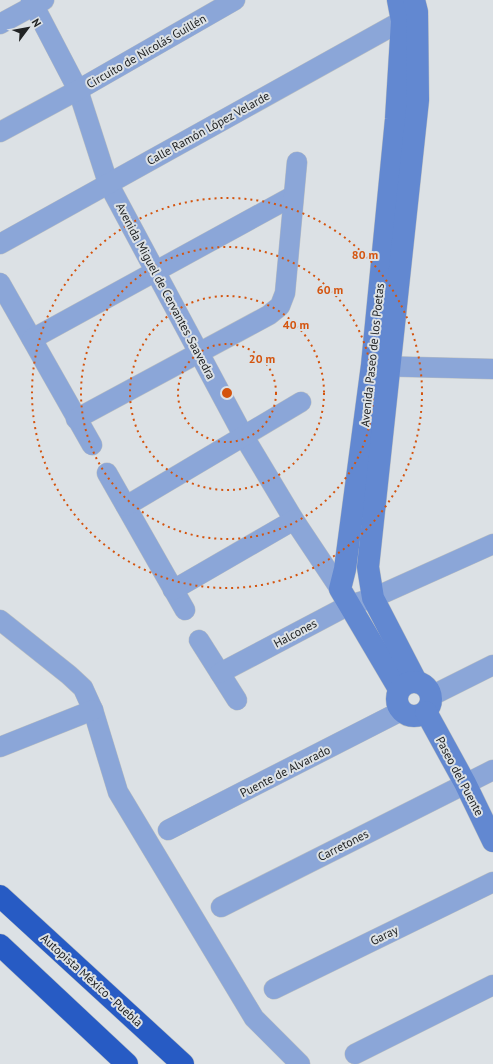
<svg xmlns="http://www.w3.org/2000/svg" width="493" height="1064" viewBox="0 0 493 1064" font-family="'PT Sans',sans-serif">
<style>
.lines{fill:none;stroke-linecap:round;stroke-linejoin:round}
.street-casing{stroke:#babfc2;stroke-width:21}
.secondary-casing{stroke:#babfc2;stroke-width:23}
.highway-casing{stroke:#babfc2;stroke-width:23}
.street{stroke:#8ba6d8;stroke-width:20}
.secondary{stroke:#6288d1;stroke-width:22}
.highway{stroke:#275bc4;stroke-width:22}
.ring{fill:none;stroke:#d4540e;stroke-width:2;stroke-dasharray:2 4}
.labels{text-anchor:middle;dominant-baseline:central;stroke-width:4;stroke-linejoin:round;paint-order:stroke}
.street-label{font-size:12px;fill:#212324;stroke:#dce1e5}
.centre{fill:#d4540e;stroke:#dce1e5;stroke-width:2}
.ring-label{font-size:12px;text-anchor:middle;font-weight:bold;fill:#d4540e;stroke:#dce1e5;stroke-width:4;stroke-linejoin:round;paint-order:stroke}
</style>
<rect width="100%" height="100%" fill="#dce1e5"/>
<g class="lines">
<g class="street-casing">
<g id="street">
<polyline points="31,0 78,90 108,183 243,435 294,520 340,589"/>
<polyline points="0,24 44,0"/>
<polyline points="0,132 78,90 235,0"/>
<polyline points="0,244 414,14"/>
<polyline points="0,283 92,445"/>
<polyline points="32,339 293,196"/>
<polyline points="373,366 493,369"/>
<polyline points="76,419 269,315 280,306 285,293 297,162"/>
<polyline points="107,473 185,610"/>
<polyline points="126,506 301,402"/>
<polyline points="173,590 294,520"/>
<polyline points="0,620 69,675 83,688 93,710 118,792 254,1018 300,1064"/>
<polyline points="199,640 237,700"/>
<polyline points="220,673 349,605 373,598 493,544"/>
<polyline points="431,696 493,665"/>
<polyline points="0,747 93,710"/>
<polyline points="168,830 401,711"/>
<polyline points="221,907 493,770"/>
<polyline points="274,989 493,882"/>
<polyline points="355,1054 493,985"/>
</g>
</g>
<g class="secondary-casing">
<g id="secondary">
<polyline points="398,0 402,21 396,119 372,365 345,569 340,589 399,689"/>
<polyline points="414,0 417,12 418,100 368,567 373,598 416,681"/>
<circle cx="414" cy="699" r="17"/>
<polyline points="426,712 465,783 493,841"/>
</g>
</g>
<g class="highway-casing">
<g id="highway">
<polyline points="0,896 183,1064"/>
<polyline points="0,945 127,1064"/>
</g>
</g>
<use href="#street" class="street"/>
<use href="#secondary" class="secondary"/>
<use href="#highway" class="highway"/>
</g>
<g class="ring">
<circle cx="227" cy="393" r="49"/>
<circle cx="227" cy="393" r="97"/>
<circle cx="227" cy="393" r="146"/>
<circle cx="227" cy="393" r="195"/>
</g>
<g class="labels">
<g class="street-label">
<text transform="translate(146 51) rotate(-30)">Circuito de Nicolás Guillén</text>
<text transform="translate(208 128) rotate(-29)">Calle Ramón López Velarde</text>
<text transform="translate(166 291) rotate(62)">Avenida Miguel de Cervantes Saavedra</text>
<text transform="translate(372 355) rotate(-84)">Avenida Paseo de los Poetas</text>
<text transform="translate(295 633) rotate(-28)">Halcones</text>
<text transform="translate(285 771) rotate(-27)">Puente de Alvarado</text>
<text transform="translate(460 776) rotate(62)">Paseo del Puente</text>
<text transform="translate(343 845) rotate(-27)">Carretones</text>
<text transform="translate(384 935) rotate(-26)">Garay</text>
<text transform="translate(92 980) rotate(42)">Autopista México - Puebla</text>
</g>
</g>
<circle cx="227" cy="393" r="6" class="centre"/>
<g class="ring-label">
<text x="365" y="259">80 m</text>
<text x="330" y="294">60 m</text>
<text x="296" y="329">40 m</text>
<text x="262" y="363">20 m</text>
</g>
<g transform="translate(28 28) rotate(58)" stroke="#dce1e5" stroke-width="3" paint-order="stroke">
<path d="M0-3L7 15L0 10L-7 15Z" fill="#212324"/>
<text y="-6" font-size="11" font-weight="bold" text-anchor="middle" fill="#212324">N</text>
</g>
</svg>
